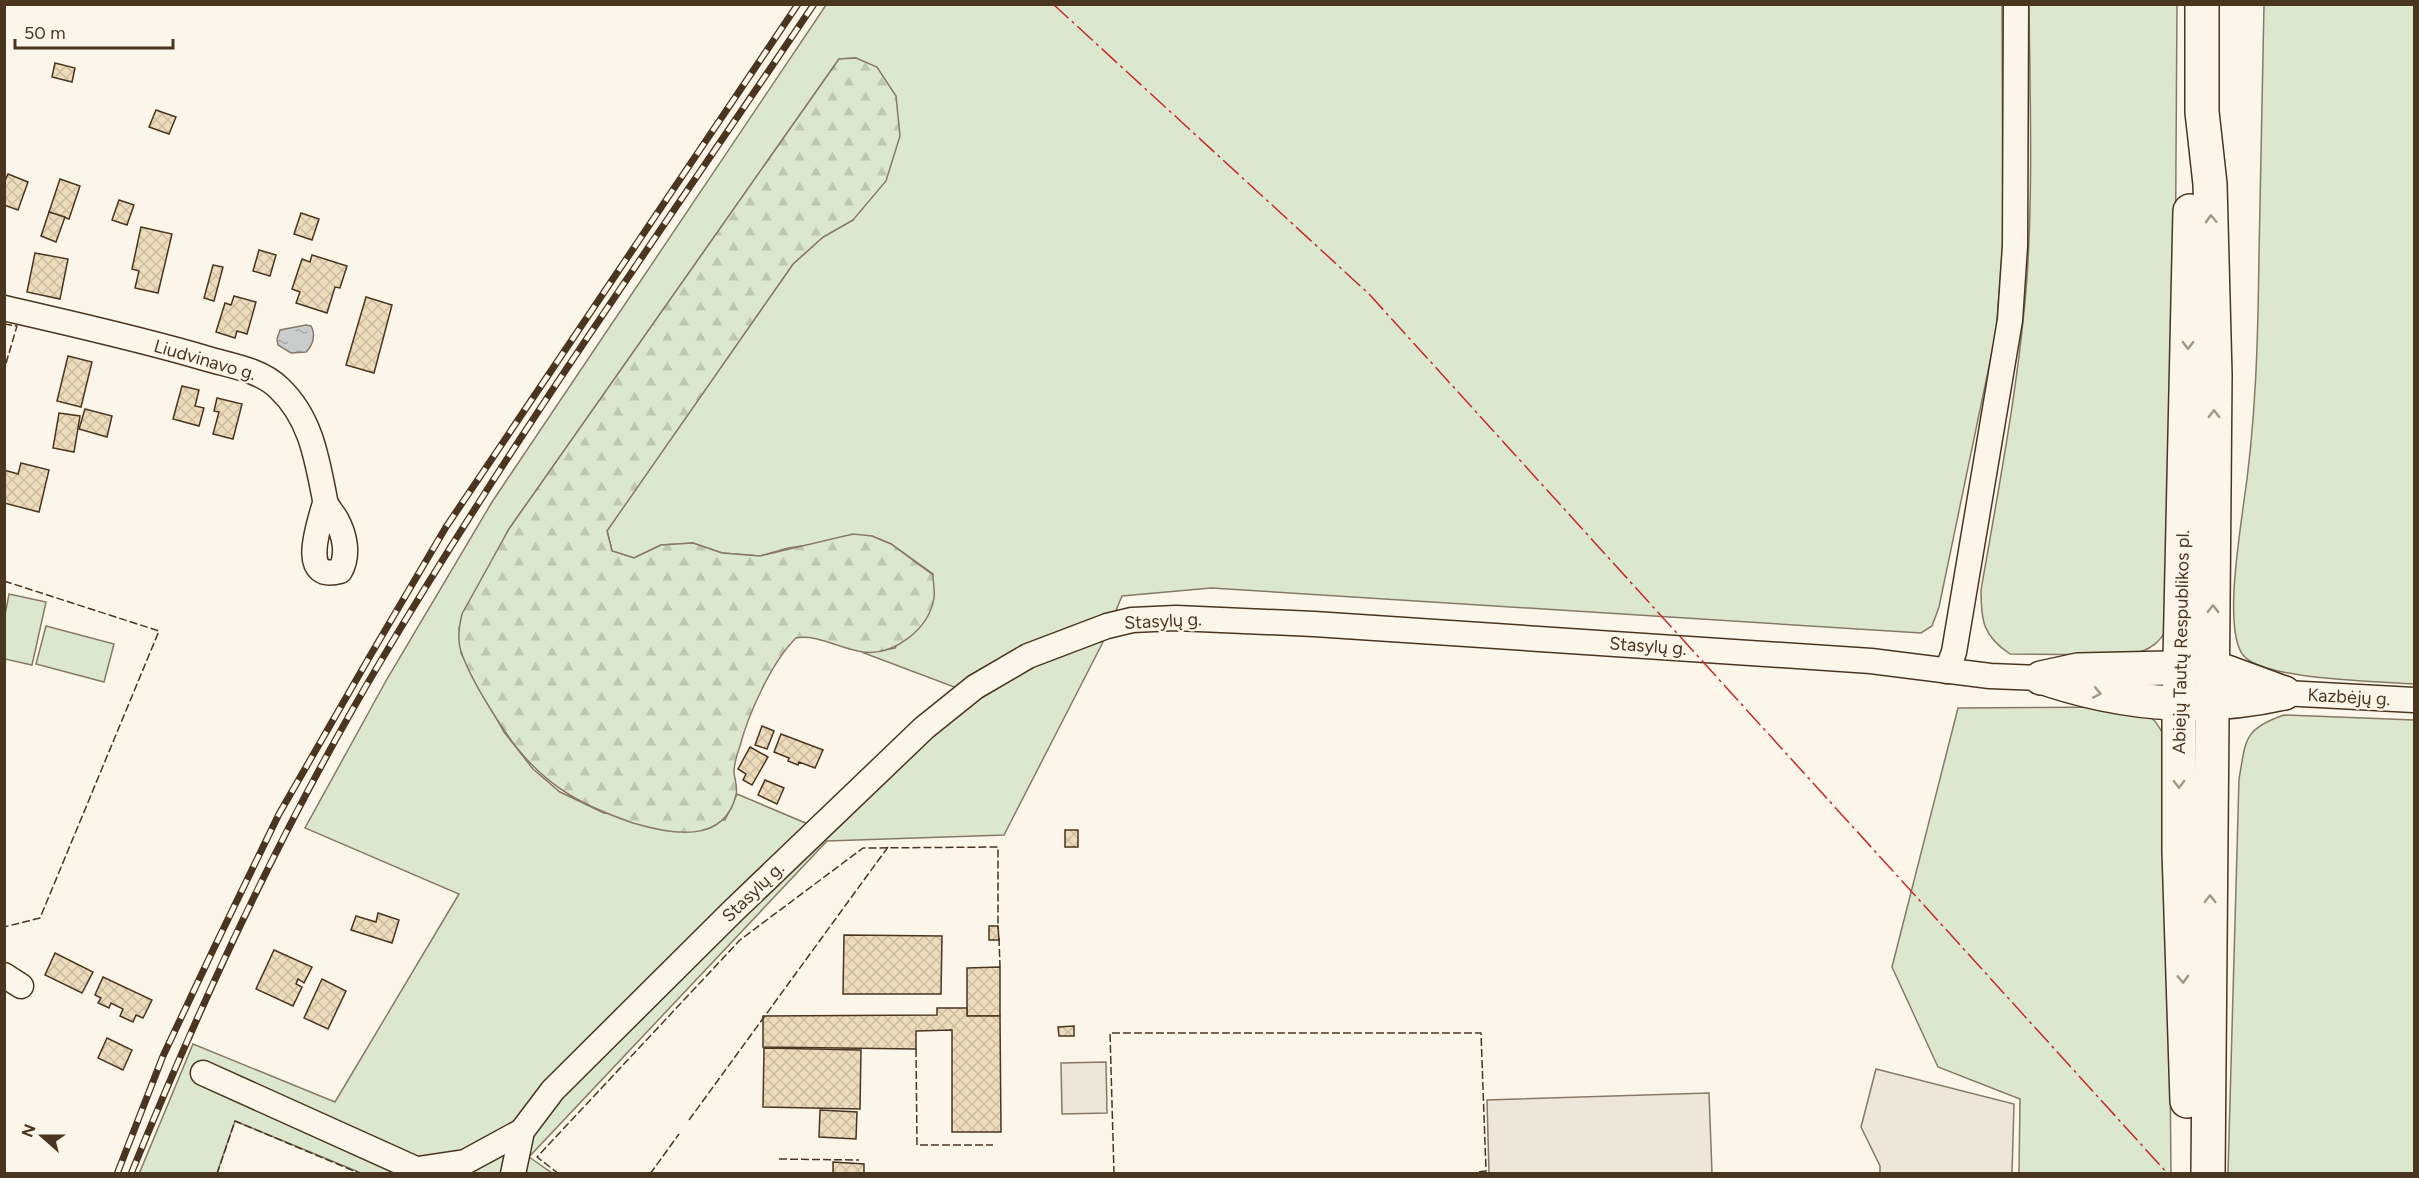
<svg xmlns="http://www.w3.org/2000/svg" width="2419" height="1178" viewBox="0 0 2419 1178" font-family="Figtree,sans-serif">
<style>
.grass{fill:#dce7d0;stroke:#887966;stroke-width:1.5;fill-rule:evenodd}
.forest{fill:url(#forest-firs);stroke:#887966;stroke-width:1.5}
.parking{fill:#ede7d9;stroke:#887966;stroke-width:1.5}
.water{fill:url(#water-ripples);stroke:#887966;stroke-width:1.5}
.building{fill:url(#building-cross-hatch);stroke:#4a3520;stroke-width:1.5}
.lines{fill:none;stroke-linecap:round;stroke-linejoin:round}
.minor-casing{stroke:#4a3520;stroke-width:27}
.highway-casing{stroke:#4a3520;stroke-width:36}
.minor{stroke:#fbf6e9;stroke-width:24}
.highway{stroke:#fbf6e9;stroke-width:33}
.rail-casing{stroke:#4a3520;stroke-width:7}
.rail{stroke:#fbf6e9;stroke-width:4.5;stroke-dasharray:14;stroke-linecap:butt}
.fence{stroke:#4a3520;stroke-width:1.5;stroke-dasharray:8 3;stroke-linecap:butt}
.power{stroke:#c62828;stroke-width:1.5;stroke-dasharray:21 4.5 3 4.5;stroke-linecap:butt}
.oneway{stroke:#a29684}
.labels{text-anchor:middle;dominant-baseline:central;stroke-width:4.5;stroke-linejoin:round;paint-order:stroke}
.street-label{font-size:18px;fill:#4a3520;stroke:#fbf6e9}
</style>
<defs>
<pattern id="forest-firs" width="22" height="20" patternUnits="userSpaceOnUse" patternTransform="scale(1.5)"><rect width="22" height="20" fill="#dce7d0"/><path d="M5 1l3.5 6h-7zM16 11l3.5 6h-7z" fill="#bec7b2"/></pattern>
<pattern id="water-ripples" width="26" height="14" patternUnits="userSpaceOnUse" patternTransform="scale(1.5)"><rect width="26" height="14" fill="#c9cecd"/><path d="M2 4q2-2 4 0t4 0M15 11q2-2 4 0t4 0" fill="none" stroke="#a5a8a6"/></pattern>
<pattern id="building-cross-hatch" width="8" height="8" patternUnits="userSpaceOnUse" patternTransform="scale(1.5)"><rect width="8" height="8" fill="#ecdcbc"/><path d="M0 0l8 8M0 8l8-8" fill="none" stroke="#ccbda1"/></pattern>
</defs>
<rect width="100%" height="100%" fill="#fbf6e9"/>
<g class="grass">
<path d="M826,5H2002L2003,243L1996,333L1939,607L1932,626L1921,633L1211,588L1122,596L1102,644L1004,835L827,841L529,1157L552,1173H361L235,1121L217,1173L139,1174L193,1044L335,1102L459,894L305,828L387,679L492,502ZM856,58L853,220L823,237L793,264L607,530L612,551L634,558L661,545L693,543L722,553L760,556L788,548L872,536L891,544L933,574L895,648L864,653L957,688L808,824L737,794L725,820L604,813L560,792L533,769L504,732L461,653L459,628L509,529L839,59Z"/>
<path d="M2029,5H2177L2173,617C2163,641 2151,652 2126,655L2010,654C1983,636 1981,621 1981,590C1999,486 2019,383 2027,278C2033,187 2030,96 2029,5Z"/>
<path d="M2264,5H2414V684C2380,681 2262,680 2243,655C2224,630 2239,540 2243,508C2256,423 2258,339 2259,254C2261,171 2263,88 2264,5Z"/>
<polygon points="9,594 46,602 32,665 5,659 5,615"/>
<polygon points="46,626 114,644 104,682 36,664"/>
<path d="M2123,707C2150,714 2156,716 2167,743L2171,1173H2019L2020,1099L1938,1067L1892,967L1958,708Z"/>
<path d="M2284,715L2414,720V1173H2228L2239,779C2246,740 2243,729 2284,715Z"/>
</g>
<path class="forest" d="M856,58L877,67L896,96L900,136L886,181L853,220L823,237L793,264L607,531L612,551L634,558L661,545L693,543L722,553L760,556L853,534L872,536L891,544L933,575C933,582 935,591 934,598C929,629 894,656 863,652C840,649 818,634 796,638C772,661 748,715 740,746C737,754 734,765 734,773C735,780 738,789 736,795C724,845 670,834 633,823C584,806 550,789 517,748C500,726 471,680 462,654C457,642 459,626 462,614L509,529L839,59Z"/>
<g class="parking">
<polygon points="1106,1062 1107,1113 1062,1114 1061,1063"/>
<polygon points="1876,1069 2014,1104 2012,1173 1880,1173 1880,1166 1861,1127"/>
<polygon points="1709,1093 1712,1173 1489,1173 1487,1100"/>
</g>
<path class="water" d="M306,325L311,326C316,335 313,345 306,352L291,353L278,345L277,339L280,330Z"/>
<g class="building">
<polygon points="55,63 75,68 72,82 52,77"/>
<polygon points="156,110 176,117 169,134 149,127"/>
<polygon points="8,174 28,182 18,210 4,205 4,183"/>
<polygon points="60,179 80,186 69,219 49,212"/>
<polygon points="119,200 134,205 127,225 112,220"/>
<polygon points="49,212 65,217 56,242 41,236"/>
<polygon points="301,213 319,219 312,240 294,234"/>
<polygon points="141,227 172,234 158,293 135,288 139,271 132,269"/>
<polygon points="259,250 276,255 270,276 253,271"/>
<polygon points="35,253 68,259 60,299 27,292"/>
<polygon points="312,255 347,266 340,288 335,287 327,313 296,303 300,292 292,289 302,259 310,262"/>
<polygon points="213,265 223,267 214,301 204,298"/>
<polygon points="234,296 256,302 247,334 237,331 235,338 216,332 225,303 231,305"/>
<polygon points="366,297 392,305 374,373 346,365"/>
<polygon points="68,356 92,362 81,407 57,401"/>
<polygon points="182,386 199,390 195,406 204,408 199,426 173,419"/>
<polygon points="217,398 242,404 233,439 213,434 219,412 214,411"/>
<polygon points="85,409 112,416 107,437 79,429"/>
<polygon points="59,413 80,416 74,452 53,448"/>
<polygon points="21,463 49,470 39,512 4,503 4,470 18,474"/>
<polygon points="762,726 774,731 767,749 755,745"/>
<polygon points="781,734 823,750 815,768 799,762 798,765 788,761 789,758 774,752"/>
<polygon points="750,747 768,757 752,785 743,780 746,774 738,769"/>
<polygon points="765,780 784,788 777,804 758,795"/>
<rect x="1065" y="830" width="13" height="17"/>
<polygon points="378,913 399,920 392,943 351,930 356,916 376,922"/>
<polygon points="989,926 998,926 999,940 989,940"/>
<polygon points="844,935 942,936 941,994 843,994"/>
<polygon points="274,950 312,967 304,983 298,979 296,984 302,987 293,1006 256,989"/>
<polygon points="55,953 93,972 82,993 45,975"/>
<polygon points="1000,967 1000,1016 967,1016 967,968"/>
<polygon points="103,977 152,1000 143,1018 136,1015 133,1022 120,1016 123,1009 111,1003 109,1008 98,1003 101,998 95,995"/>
<polygon points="322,979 346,991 328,1029 304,1018"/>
<polygon points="937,1008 967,1008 967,1016 1000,1016 1001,1132 952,1132 952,1030 916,1031 916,1049 763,1047 763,1016 937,1015"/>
<polygon points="1074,1026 1074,1036 1059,1036 1058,1027"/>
<polygon points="107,1038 132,1050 123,1070 98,1058"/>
<polygon points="764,1048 861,1050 860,1109 763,1107"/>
<polygon points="820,1110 857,1112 856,1139 819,1137"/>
<polygon points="833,1162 864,1164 864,1174 833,1174"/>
</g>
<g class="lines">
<g class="minor-casing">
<g id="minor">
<path d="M4,308C72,324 141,339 208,359C232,366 261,370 279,388C311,418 317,459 325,500C326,507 332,512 336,519C345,535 349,555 340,571C297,583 320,522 325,503"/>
<polyline points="1947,671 1954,652 2010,320 2015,246 2016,4"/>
<polyline points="2284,693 2414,700"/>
<polyline points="4,975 21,986"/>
<polyline points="203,1073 427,1174"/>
<polyline points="418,1169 465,1162 522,1131"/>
<polyline points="513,1174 522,1131 553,1090 733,911 924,728 975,687 1028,656 1107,626 1132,620 1176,618 1314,624 1871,661 1990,676 2041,678"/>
</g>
</g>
<g class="highway-casing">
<g id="highway">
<polyline points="2202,4 2202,112 2210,184 2215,375 2208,1174"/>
<polyline points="2041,678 2078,670 2213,667 2284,693"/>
<path d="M2050,680C2127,705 2205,711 2284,693"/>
<polyline points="2187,1101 2179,851 2179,704 2190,211"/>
</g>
</g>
<use href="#minor" class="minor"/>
<use href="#highway" class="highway"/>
<g class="rail-casing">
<g id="rail">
<polyline points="117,1174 163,1056 214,948 279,814 370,656 446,527 798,4"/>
<path d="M131,1174C203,997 284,823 382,659C516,434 668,221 814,4"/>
</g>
</g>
<use href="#rail" class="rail"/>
<g class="fence">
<polyline points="4,324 17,326 4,370"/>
<polyline points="4,581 159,631 40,918 4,927"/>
<polyline points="999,938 1000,967"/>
<polyline points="916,1049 917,1145 993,1145"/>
<polyline points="689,1120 888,847"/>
<polyline points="779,1159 859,1160"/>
<polyline points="217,1174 235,1121 361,1174"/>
<polyline points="559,1174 537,1157 740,940 863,848 998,847 998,929"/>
<polyline points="650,1174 679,1134"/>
<polyline points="1114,1174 1110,1033 1481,1033 1486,1171 1477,1172"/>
<polyline points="1162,1174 1477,1174"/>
</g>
<polyline class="power" points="1053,4 1369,294 2168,1174"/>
</g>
<defs><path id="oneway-chevron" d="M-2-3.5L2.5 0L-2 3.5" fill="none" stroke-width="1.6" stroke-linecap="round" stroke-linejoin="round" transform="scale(1.5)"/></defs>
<g class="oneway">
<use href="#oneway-chevron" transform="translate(2211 219) rotate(-92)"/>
<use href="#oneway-chevron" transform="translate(2188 345) rotate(91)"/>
<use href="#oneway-chevron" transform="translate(2214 414) rotate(-90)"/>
<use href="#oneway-chevron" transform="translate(2213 609) rotate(-90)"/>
<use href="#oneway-chevron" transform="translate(2097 693) rotate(11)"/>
<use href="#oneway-chevron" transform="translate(2179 784) rotate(90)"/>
<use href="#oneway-chevron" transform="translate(2210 899) rotate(-90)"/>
<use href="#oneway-chevron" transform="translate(2183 979) rotate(88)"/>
</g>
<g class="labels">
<g class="street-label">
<text transform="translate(205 360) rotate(16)">Liudvinavo g.</text>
<text transform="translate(1163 621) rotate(-3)">Stasylų g.</text>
<text transform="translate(2181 642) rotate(-89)">Abiejų Tautų Respublikos pl.</text>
<text transform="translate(1648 646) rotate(4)">Stasylų g.</text>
<text transform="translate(2349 697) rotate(3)">Kazbėjų g.</text>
<text transform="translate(753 892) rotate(-44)">Stasylų g.</text>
</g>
</g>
<rect width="2419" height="1178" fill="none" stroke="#4a3520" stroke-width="12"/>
<g transform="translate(42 1136) rotate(291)" stroke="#fbf6e9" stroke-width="4.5" paint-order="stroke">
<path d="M0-4.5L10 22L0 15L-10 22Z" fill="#4a3520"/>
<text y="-9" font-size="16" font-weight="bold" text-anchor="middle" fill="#4a3520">N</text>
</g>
<path d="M15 39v9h158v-9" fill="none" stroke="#4a3520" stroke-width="3"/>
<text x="24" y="39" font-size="18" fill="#4a3520" stroke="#fbf6e9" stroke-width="4.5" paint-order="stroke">50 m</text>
</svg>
